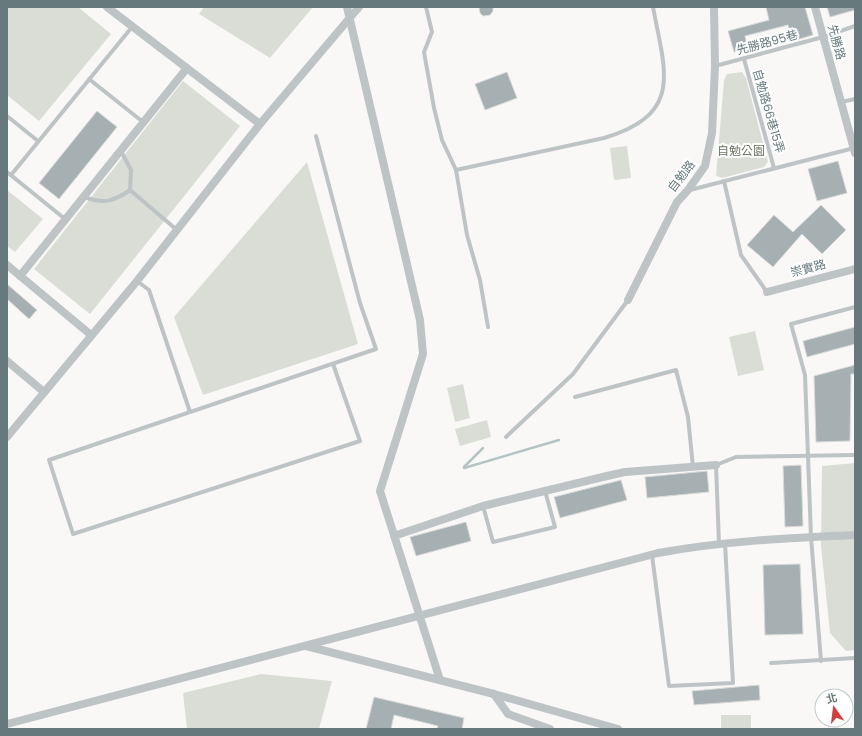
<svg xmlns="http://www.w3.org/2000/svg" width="862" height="736" viewBox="0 0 862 736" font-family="Poppins,'Noto Sans TC',sans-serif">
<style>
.green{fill:#daddd6}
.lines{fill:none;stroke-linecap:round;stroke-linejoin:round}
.stream{stroke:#b4c4c4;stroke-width:2.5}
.building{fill:#a6b0b3;stroke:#dadad9}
.service{stroke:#bec4c6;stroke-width:4}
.minor{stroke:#bec4c6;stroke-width:8}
.labels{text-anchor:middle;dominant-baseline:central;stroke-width:4;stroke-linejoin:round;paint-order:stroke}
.street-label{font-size:12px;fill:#667a7e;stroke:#fff}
.park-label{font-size:12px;fill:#6c7765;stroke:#fff}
</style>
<rect width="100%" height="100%" fill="#f9f8f7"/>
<g class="green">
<polygon points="7,7 78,7 111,34 39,121 7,95"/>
<polygon points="204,7 313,7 270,58 199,14"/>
<polygon points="742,72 746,78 768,162 764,167 722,178 716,176 724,80 727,74"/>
<polygon points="183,81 240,126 90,314 34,269"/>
<polygon points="627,146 631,178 614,180 610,148"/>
<polygon points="307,162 358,344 203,395 174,317"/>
<polygon points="7,190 43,219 15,252 7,246"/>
<polygon points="755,331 764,370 738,376 729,337"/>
<polygon points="463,384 470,418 455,422 447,388"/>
<polygon points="487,420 491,437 460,446 455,429"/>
<polygon points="855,463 855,650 846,651 830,633 821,546 822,466"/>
<polygon points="261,674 332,681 319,729 187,729 183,693"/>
<rect x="721" y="715" width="30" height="14"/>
</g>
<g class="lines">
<g class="stream">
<polyline points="464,467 483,448"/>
<polyline points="464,468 559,440"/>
</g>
</g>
<g class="building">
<polygon points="479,7 493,7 493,11 490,15 483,16 480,13"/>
<polygon points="766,7 805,7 813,35 793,41 788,25 745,36 748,49 734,52 728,31 769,20"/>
<polygon points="827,7 855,7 855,10 830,17"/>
<polygon points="507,72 517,98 485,110 475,84"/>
<polygon points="97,111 117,127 59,199 39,183"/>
<polygon points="838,161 847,193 817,201 808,169"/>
<polygon points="821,205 846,230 822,254 802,234 773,267 747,245 774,215 793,232"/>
<polygon points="7,284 37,310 29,319 7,299"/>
<polygon points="855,327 855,344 807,357 803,341"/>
<polygon points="855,365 855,374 851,374 850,441 816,442 814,376"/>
<polygon points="801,465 803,526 785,527 783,466"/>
<polygon points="707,471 709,492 647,498 645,477"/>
<polygon points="621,480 627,500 560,518 554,497"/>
<polygon points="466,522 471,541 416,556 410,537"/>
<polygon points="800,564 803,634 765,635 763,565"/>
<polygon points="759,685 760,700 694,705 692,691"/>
<polygon points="374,697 464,718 462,729 437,729 438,726 394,715 391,729 366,729"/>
</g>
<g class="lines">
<g class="service">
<polyline points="426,7 432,32 424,52 434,108 442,140 456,170 467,235 480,280 488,327"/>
<polyline points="744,59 774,168"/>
<polyline points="715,66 823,37 855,26"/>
<polyline points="89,79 143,122"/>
<polyline points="841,102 855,99"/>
<polyline points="7,116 38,141"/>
<polyline points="316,136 360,303 376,349 49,460 73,534 360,441 333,364"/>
<path d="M456,170L604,138C684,114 665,72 653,7"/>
<polyline points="7,172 65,219"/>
<polyline points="11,175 132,27"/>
<polyline points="724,181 741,255 767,292"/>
<polyline points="130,190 177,230"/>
<polyline points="690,190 854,148"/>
<path d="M84,197C104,204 113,202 130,190L131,170L121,151"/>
<polyline points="137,281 149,290 190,412"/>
<polyline points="575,397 676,370 688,417 693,467"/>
<polyline points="506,437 573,374 628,300"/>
<polyline points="483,506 493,542 555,527 545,491"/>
<polyline points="719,544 716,465 736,457 855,455"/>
<polyline points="652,555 669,686 733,683 725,544"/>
<polyline points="821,661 811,537 805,375 791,324 855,307"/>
<polyline points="771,663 855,658"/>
</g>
<g class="minor">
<polyline points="107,7 260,124"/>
<polyline points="347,7 420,320 423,354 380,491 440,680"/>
<polyline points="815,7 855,153"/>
<polyline points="7,265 91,335"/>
<polyline points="20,276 187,68"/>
<polyline points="767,292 855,269"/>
<polyline points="628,300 677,202 688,190 705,166 712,133 715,66 714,7"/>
<polyline points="7,361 44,392"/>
<polyline points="7,437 137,281 260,124 359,7"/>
<polyline points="394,536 483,506 607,476 625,472 716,465"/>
<polyline points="306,646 494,694 618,729"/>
<polyline points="494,694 508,714 550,729"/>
<path d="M7,724L658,553C723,541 789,538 855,535"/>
</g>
</g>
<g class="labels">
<g class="street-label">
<text transform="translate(767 42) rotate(-15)">先勝路95巷</text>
<text transform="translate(837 42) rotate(75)">先勝路</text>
<text transform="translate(769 111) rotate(74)">自勉路66巷15弄</text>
<text transform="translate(681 176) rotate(-53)">自勉路</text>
<text transform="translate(808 268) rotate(-15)">崇實路</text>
</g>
<g class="park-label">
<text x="741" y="150">自勉公園</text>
</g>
</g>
<rect width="862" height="736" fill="none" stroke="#667a7e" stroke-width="16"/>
<g transform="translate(834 708) rotate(346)"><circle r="19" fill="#ffffff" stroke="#c2cacb"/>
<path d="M0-3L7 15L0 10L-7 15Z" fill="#d23e3d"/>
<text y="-6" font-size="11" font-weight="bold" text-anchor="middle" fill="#667a7e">北</text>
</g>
</svg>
